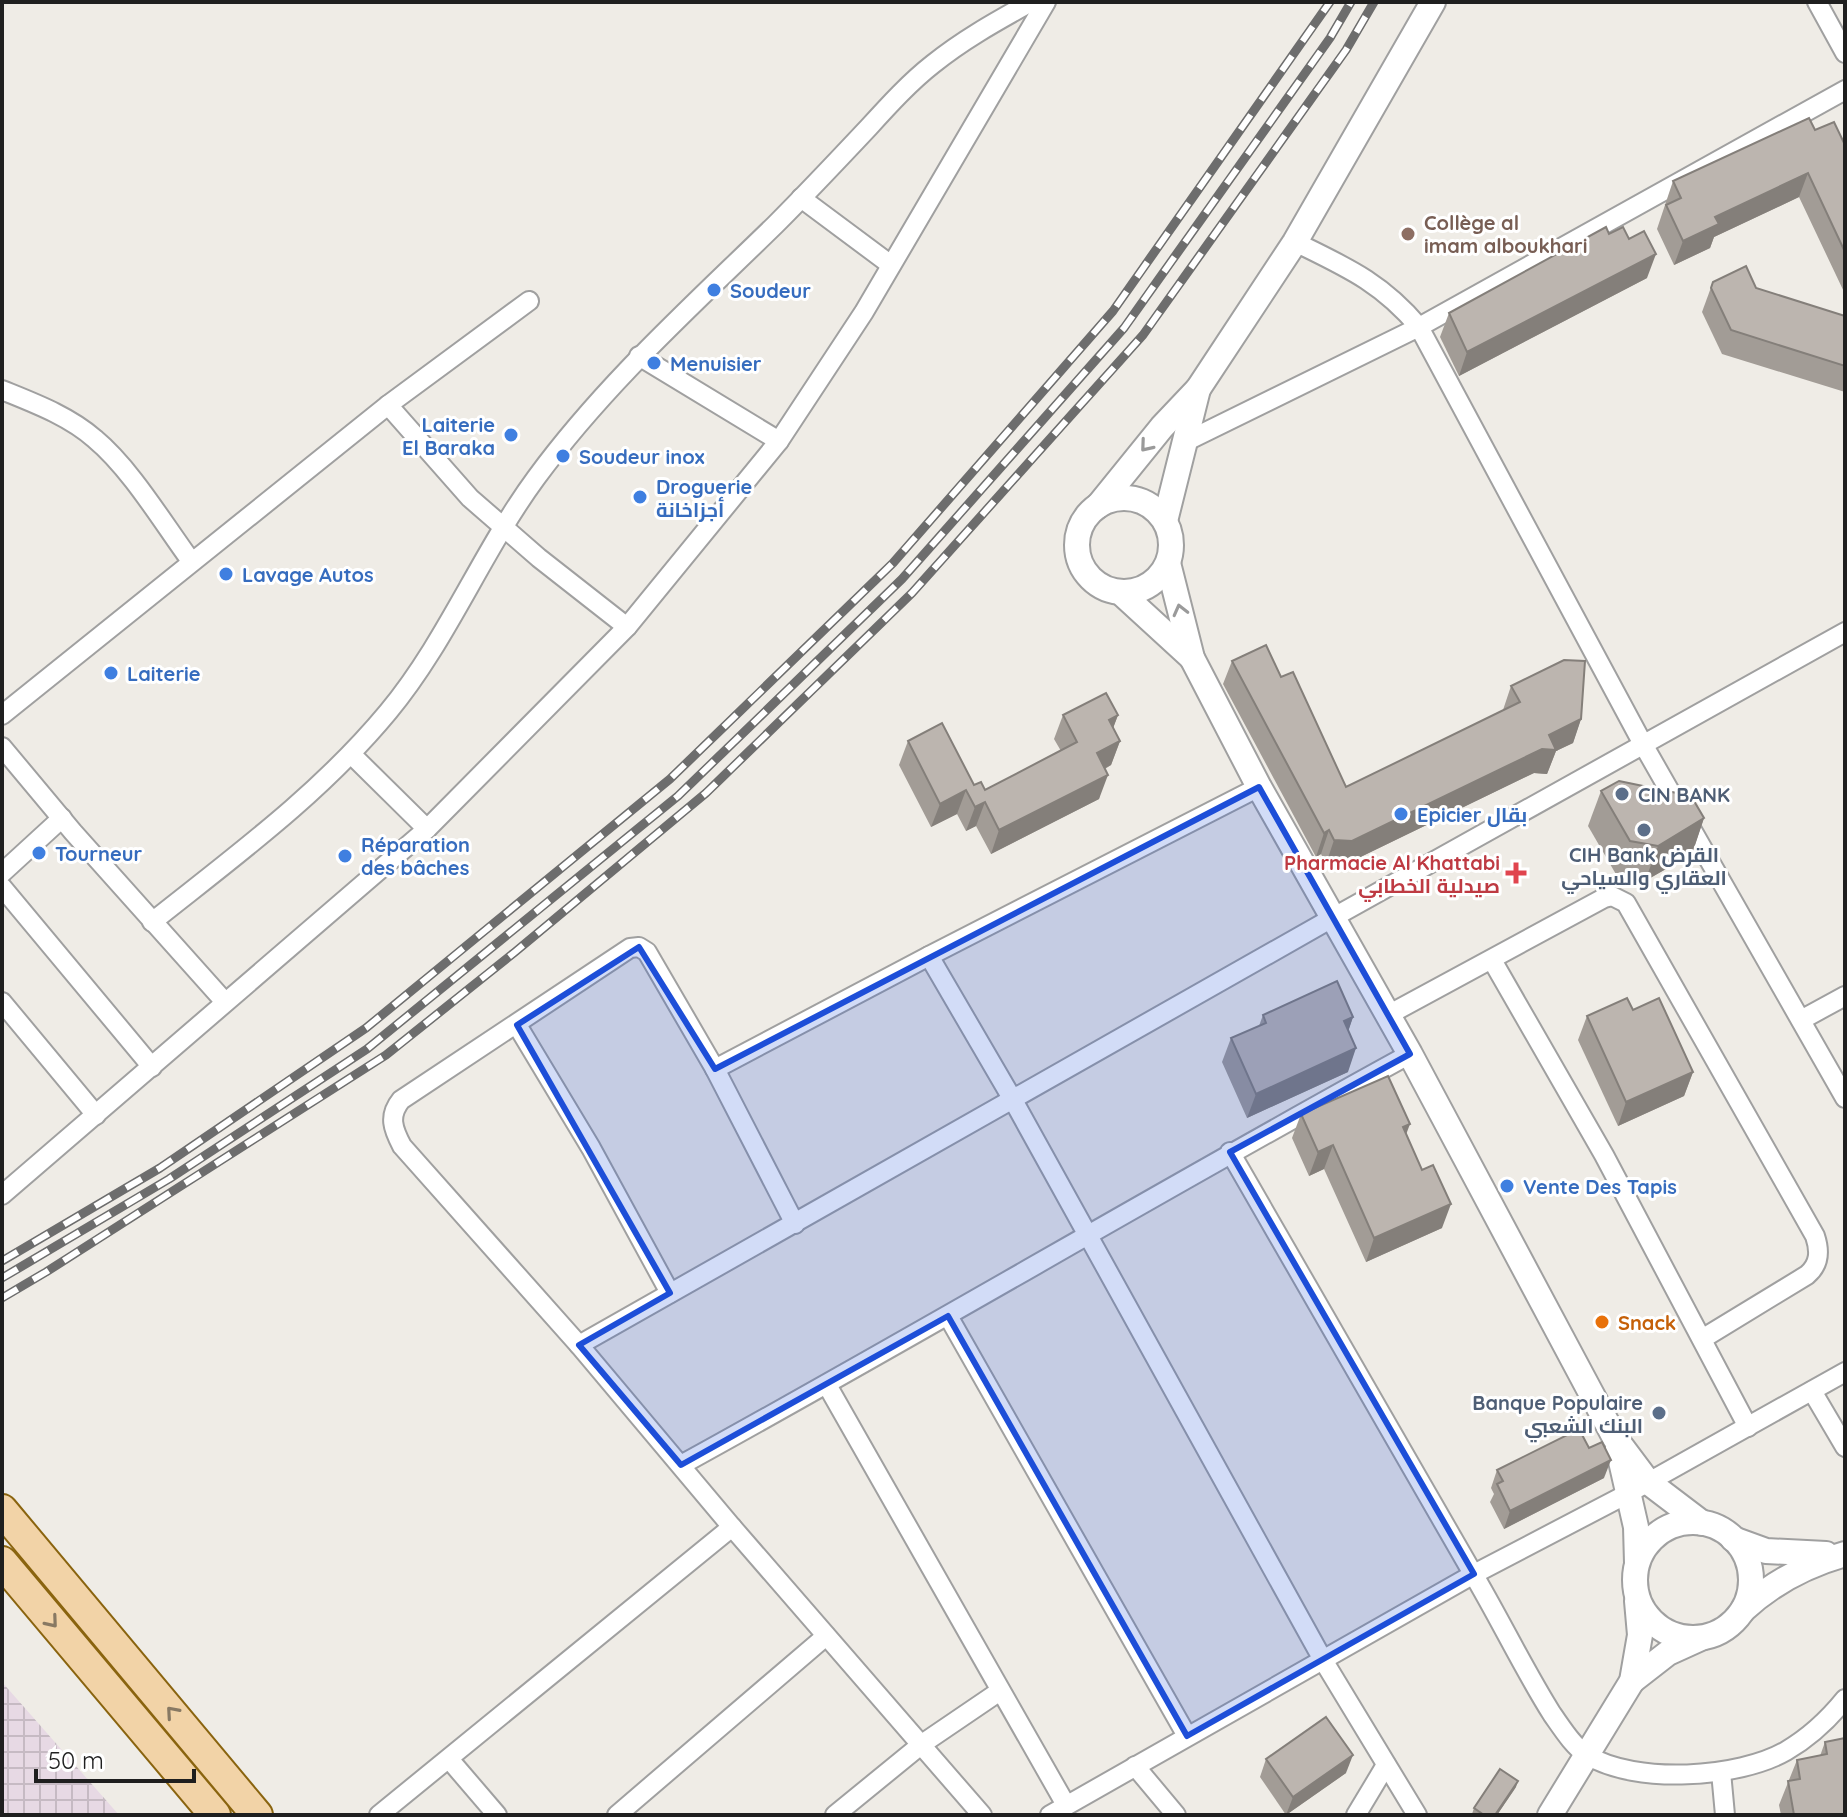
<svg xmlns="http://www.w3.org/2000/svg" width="1847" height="1817" viewBox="0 0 1847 1817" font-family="Quicksand,Cairo,sans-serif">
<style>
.industrial{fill:url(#industrial-grid)}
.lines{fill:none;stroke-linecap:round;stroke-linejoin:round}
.minor-casing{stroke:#a0a0a0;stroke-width:22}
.tertiary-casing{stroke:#a0a0a0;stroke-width:28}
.primary-casing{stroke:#8a640f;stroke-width:34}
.minor{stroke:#fff;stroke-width:18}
.tertiary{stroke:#fff;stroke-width:24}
.primary{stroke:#f2d3a7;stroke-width:30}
.rail-casing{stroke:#6d6d6d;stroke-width:9}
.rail{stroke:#fff;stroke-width:6;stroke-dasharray:18;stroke-linecap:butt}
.wall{fill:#a29c96}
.shaded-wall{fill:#847f7a}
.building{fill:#bcb5af;stroke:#847f7a;stroke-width:2}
.oneway{stroke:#9a9a9a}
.oneway2{stroke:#887963}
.marked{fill:#1d4ed8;fill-opacity:0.2;stroke:#1d4ed8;stroke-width:6;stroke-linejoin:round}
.education-dot{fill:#8d6e63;stroke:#fff;stroke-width:3}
.shop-dot{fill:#3f7fe0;stroke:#fff;stroke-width:3}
.service-dot{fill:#5c6f8a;stroke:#fff;stroke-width:3}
.health-dot{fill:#e0444e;stroke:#fff;stroke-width:3}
.food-dot{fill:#e8710a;stroke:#fff;stroke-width:3}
.labels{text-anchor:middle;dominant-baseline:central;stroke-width:6;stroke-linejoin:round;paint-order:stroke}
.education-label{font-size:20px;font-weight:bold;fill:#785e54;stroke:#fff;text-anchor:start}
.shop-label{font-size:20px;font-weight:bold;fill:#366cbe;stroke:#fff;text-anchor:start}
.service-label{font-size:20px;font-weight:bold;fill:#4e5e75;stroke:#fff;text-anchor:start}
.health-label{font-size:20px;font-weight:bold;fill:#be3a42;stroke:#fff;text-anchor:end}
.food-label{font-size:20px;font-weight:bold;fill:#c56008;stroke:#fff;text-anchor:start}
</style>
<defs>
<pattern id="industrial-grid" width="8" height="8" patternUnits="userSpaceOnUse" patternTransform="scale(2)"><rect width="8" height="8" fill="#e7d9e4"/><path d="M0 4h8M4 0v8" fill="none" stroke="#c6bac3"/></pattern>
</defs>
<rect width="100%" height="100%" fill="#efece6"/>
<polygon class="industrial" points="2,1682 119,1815 2,1815"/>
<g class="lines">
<g class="minor-casing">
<g id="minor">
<polyline points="1817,2 1845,53"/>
<polyline points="801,198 891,265"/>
<path d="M1295,242C1346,267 1381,282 1419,327L1644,746L1845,1098"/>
<polyline points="639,356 779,441"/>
<path d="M2,390C34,403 69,416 95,439C131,469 163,523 191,561"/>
<polyline points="388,405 470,498 539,558 627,627"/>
<polyline points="1185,442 1419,327 1845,90"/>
<polyline points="2,715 388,405 529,301"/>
<polyline points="2,747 73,832 225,1002"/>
<polyline points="351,754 427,829"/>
<polyline points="2,873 62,818"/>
<polyline points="2,887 152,1067"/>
<path d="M152,922C235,856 320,794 388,712C447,641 481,553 536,478C605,384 692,306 775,225C807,193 838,160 869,127C889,105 910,82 933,64C964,39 997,21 1031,2"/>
<polyline points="929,956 1013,1100 1323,1660 1417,1815"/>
<polyline points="1492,960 1604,1155 1748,1427"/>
<polyline points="2,1002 96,1115"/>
<path d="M1388,1015L1604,898L1612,896L1626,903L1815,1236C1820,1251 1820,1264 1807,1275L1702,1339"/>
<polyline points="1801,1020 1845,996"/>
<polyline points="517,1025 591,1148 670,1293"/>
<polyline points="715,1069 929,956 1259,787"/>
<path d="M1230,1152C1310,1293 1392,1431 1472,1572C1500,1619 1523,1668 1552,1714C1562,1728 1573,1746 1587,1755C1636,1785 1739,1778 1786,1751C1810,1737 1828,1720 1845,1699"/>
<polyline points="2,1195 427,829 627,627 779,441 864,312 1046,2"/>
<path d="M795,1224L715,1069L647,952L639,947L630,948L401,1100C388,1116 393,1129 402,1146L579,1345L732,1527L982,1815"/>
<polyline points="948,1316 1187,1736"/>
<polyline points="579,1345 1334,917 1845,632"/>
<polyline points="827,1385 1066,1805"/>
<polyline points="1812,1391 1845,1447"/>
<path d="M681,1465C925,1331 1165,1188 1410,1054"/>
<polyline points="449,1759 497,1815"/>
<polyline points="1135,1766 1176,1815"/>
<polyline points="1721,1772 1725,1815"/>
<polyline points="379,1815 732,1527"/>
<polyline points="617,1815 826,1636"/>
<polyline points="835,1815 922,1744 1000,1691"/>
<polyline points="1050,1815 1474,1574 1629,1493 1845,1372"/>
<polyline points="1356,1815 1386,1765"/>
</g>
</g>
<g class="tertiary-casing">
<g id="tertiary">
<circle cx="1124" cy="545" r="47"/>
<polyline points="1098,506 1162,427 1198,389 1295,242 1433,2"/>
<polyline points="1165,521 1198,389"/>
<polyline points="1168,563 1192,658 1259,787 1410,1054 1615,1438 1648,1482 1702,1523"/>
<polyline points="1120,592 1192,658"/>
<polyline points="1618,1448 1636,1527 1637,1563"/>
<circle cx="1693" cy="1580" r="58"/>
<polyline points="1733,1539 1766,1551 1826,1554"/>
<path d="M1743,1610C1773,1582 1806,1565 1845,1554"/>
<polyline points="1632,1681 1668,1653 1701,1638"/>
<polyline points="1550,1815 1632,1681 1640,1635 1637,1601"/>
</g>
</g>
<g class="primary-casing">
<g id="primary">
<polyline points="2,1510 257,1815"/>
<polyline points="2,1562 215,1815"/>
</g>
</g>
<use href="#minor" class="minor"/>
<use href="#tertiary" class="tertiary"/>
<use href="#primary" class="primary"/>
<g class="rail-casing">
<g id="rail">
<polyline points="2,1261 160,1168 366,1028 670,779 893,563 1113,311 1330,2"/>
<polyline points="2,1278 169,1179 367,1049 678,796 902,579 1124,328 1330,38 1351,2"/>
<polyline points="2,1298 46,1272 386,1055 515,952 706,793 912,593 1143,335 1346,50 1374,2"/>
</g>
</g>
<use href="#rail" class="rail"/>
</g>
<g class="wall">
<polygon points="1815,130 1845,145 1845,294 1799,197 1714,237 1710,248 1674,265 1657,229 1673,181"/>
<polygon points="1609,234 1647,278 1459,376 1440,337 1449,313"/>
<polygon points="1713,282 1756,288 1845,316 1845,392 1722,354 1702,312"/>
<polygon points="1232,661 1281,677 1346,787 1503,710 1511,686 1581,719 1573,743 1556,751 1547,774 1534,773 1344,865 1326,864 1321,854 1316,857 1223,684"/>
<polygon points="1063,715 1118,715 1113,728 1120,741 1111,765 1105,769 1099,799 991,854 976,826 966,831 957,814 931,827 899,765 908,741 974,785 985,790 1061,751 1054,739"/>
<polygon points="1601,791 1704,818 1692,854 1645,881 1617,876 1588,826"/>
<polygon points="1633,1010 1693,1072 1684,1096 1618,1126 1578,1040 1587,1016"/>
<polygon points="1263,1015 1353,1017 1348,1031 1348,1072 1247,1118 1222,1062 1231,1038 1259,1026"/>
<polygon points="1301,1114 1406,1134 1442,1228 1366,1262 1324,1169 1309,1176 1292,1138"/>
<polygon points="1497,1470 1604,1478 1504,1529 1490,1502 1494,1494 1491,1488"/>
<polygon points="1825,1742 1845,1815 1781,1815 1779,1805 1797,1760 1820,1756"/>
<polygon points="1266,1759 1346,1773 1286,1815 1260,1777"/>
<polygon points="1516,1787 1497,1815 1472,1814 1474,1808"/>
</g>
<g class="shaded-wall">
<polygon points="1808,173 1799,197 1714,237 1710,248 1674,265 1683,241 1715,217"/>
<polygon points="1656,254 1647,278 1459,376 1467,352"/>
<polygon points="1118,715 1109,739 1109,720"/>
<polygon points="1581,719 1573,743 1556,751 1547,774 1534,773 1344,865 1326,864 1334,840"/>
<polygon points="1120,741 1111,765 1088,777 1097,753"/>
<polygon points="1108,775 1099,799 991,854 999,830"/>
<polygon points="966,790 957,814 931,827 940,804"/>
<polygon points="985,802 976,826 966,831 975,807"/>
<polygon points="1704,818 1692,854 1645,881 1658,846"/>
<polygon points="1329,830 1321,854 1316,857 1324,833"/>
<polygon points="1353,1017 1345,1041 1344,1021"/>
<polygon points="1356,1048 1348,1072 1247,1118 1256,1094"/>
<polygon points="1693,1072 1684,1096 1618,1126 1626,1102"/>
<polygon points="1410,1124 1401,1148 1403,1127"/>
<polygon points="1333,1145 1324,1169 1309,1176 1318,1152"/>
<polygon points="1451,1204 1442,1228 1366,1262 1374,1238"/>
<polygon points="1611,1460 1604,1478 1504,1529 1510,1511"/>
<polygon points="1353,1755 1346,1773 1286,1815 1293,1797"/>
<polygon points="1518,1781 1516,1787 1497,1815 1495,1815"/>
</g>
<g class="building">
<polygon points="1809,118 1815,130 1834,122 1845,145 1845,252 1808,173 1715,217 1719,224 1683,241 1666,205 1681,198 1673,181"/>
<polygon points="1606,227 1609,234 1623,227 1629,239 1644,231 1656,254 1467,352 1449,313"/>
<polygon points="1746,266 1756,288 1845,316 1845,366 1731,330 1711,288 1713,282"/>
<polygon points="1266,645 1281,677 1293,672 1346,787 1520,702 1511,686 1564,660 1585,661 1581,719 1549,735 1556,750 1542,749 1352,841 1334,840 1329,830 1324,833 1232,661"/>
<polygon points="1106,693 1118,715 1109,720 1120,741 1097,753 1108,775 999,830 985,802 975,807 966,790 940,804 908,741 942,723 974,785 981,782 985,790 1077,742 1063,715"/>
<polygon points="1619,781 1691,796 1704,818 1658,846 1630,841 1601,791"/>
<polygon points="1337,981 1353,1017 1344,1021 1356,1048 1256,1094 1231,1038 1266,1023 1263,1015"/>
<polygon points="1627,998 1633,1010 1659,998 1693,1072 1626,1102 1587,1016"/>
<polygon points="1388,1076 1410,1124 1403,1127 1422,1170 1433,1165 1451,1204 1374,1238 1333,1145 1318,1152 1301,1114"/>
<polygon points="1579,1429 1589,1448 1602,1442 1611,1460 1510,1511 1497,1484 1503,1481 1497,1470"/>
<polygon points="1326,1717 1353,1755 1293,1797 1266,1759"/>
<polygon points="1845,1738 1845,1815 1794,1815 1788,1781 1800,1779 1797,1760 1827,1754 1825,1742"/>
<polygon points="1500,1769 1518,1781 1495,1815 1484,1815 1474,1808"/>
</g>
<defs><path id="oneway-chevron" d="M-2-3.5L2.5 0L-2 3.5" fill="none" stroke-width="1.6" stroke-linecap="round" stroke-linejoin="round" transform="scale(2)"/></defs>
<g class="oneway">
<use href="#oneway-chevron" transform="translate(1146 446) rotate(130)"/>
<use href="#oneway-chevron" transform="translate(1180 610) rotate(-104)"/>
</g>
<g class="oneway2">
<use href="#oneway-chevron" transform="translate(52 1622) rotate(50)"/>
<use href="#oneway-chevron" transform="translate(172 1712) rotate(-131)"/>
</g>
<path class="marked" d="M1259,787L1410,1054L1230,1152L1474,1574L1187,1736L948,1316L681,1465L579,1345L670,1293L517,1025L639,947L715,1069Z"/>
<circle class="education-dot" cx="1408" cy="234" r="8"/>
<g class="shop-dot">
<circle cx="714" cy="290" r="8"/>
<circle cx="654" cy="363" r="8"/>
<circle cx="511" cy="435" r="8"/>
<circle cx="563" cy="456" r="8"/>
<circle cx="640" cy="497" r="8"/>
<circle cx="226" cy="574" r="8"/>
<circle cx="111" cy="673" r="8"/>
<circle cx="1401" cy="814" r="8"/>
<circle cx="39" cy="853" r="8"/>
<circle cx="345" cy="856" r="8"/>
<circle cx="1507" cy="1186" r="8"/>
</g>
<g class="service-dot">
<circle cx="1622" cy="794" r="8"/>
<circle cx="1644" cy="830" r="8"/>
<circle cx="1659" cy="1413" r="8"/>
</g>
<path class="health-dot" d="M1512 861h8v8h8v8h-8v8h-8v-8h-8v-8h8z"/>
<circle class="food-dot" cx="1602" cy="1322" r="8"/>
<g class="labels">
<g class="education-label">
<text x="1424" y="222">Collège al<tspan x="1424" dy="23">imam alboukhari</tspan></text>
</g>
<g class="shop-label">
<text x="730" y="290">Soudeur</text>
<text x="670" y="363">Menuisier</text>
<text x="495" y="424" text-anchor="end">Laiterie<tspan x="495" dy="23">El Baraka</tspan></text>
<text x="579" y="456">Soudeur inox</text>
<text x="656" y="486">Droguerie<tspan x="656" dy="23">أجزاخانة</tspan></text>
<text x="242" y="574">Lavage Autos</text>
<text x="127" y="673">Laiterie</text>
<text x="1417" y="814">Epicier بقال</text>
<text x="361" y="844">Réparation<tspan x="361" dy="23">des bâches</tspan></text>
<text x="55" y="853">Tourneur</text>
<text x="1523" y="1186">Vente Des Tapis</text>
</g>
<g class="service-label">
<text x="1638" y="794">CIN BANK</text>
<text x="1644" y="854" text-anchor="middle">CIH Bank القرض<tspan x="1644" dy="23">العقاري والسياحي</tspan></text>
<text x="1643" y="1402" text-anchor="end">Banque Populaire<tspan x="1643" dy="23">البنك الشعبي</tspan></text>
</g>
<g class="health-label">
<text x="1500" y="862">Pharmacie Al Khattabi<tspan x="1500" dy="23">صيدلية الخطابي</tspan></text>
</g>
<g class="food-label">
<text x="1618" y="1322">Snack</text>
</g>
</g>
<rect width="1847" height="1817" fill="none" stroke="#1f1f1f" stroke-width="8"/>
<path d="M36 1769v12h158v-12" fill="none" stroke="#1f1f1f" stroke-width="4"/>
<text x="48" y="1769" font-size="24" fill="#1f1f1f" stroke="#ffffff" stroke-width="6" paint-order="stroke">50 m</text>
</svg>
